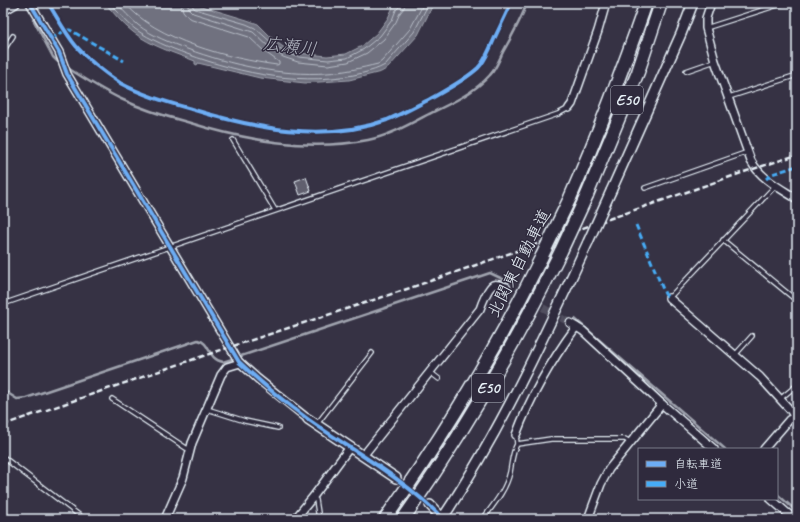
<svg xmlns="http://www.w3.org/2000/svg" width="800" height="522" viewBox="0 0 800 522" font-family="Caveat,'Klee One',sans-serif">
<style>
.water{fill:#70717f;stroke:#a0a4af}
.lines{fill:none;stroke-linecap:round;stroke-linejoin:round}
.shore{stroke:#b8bec8;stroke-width:1}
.stream{stroke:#a0a4af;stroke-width:2.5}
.building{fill:#605e6e;stroke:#e8f1f8}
.street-tunnel{stroke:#514f5f;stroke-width:7;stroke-dasharray:7 3.5;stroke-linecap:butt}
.secondary-tunnel{stroke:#514f5f;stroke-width:9;stroke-dasharray:9 4.5;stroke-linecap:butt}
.lane-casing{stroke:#e8f1f8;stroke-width:6}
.street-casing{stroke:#e8f1f8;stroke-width:10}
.secondary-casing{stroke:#e8f1f8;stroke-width:12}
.highway-casing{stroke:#e8f1f8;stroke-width:15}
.lane{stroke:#2f2a3d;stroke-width:3.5}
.street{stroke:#2f2a3d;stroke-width:7}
.secondary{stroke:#2f2a3d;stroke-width:9}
.highway{stroke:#2f2a3d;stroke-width:12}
.rail{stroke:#e8f1f8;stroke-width:2.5;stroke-dasharray:6 3;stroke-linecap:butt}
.secondary-bridge-casing{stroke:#e8f1f8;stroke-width:12;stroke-linecap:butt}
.highway-bridge-casing{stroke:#e8f1f8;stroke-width:15;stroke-linecap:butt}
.secondary-bridge{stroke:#2f2a3d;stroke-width:9}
.highway-bridge{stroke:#2f2a3d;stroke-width:12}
.quiet{stroke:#46acf6;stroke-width:3;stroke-dasharray:6 3;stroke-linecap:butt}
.cycleway-casing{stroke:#2f2a3d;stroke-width:6}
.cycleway{stroke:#6dadf4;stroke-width:4}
.labels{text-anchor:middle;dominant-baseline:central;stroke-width:3;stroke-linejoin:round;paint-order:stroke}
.shield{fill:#2f2a3d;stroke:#b0b5c0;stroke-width:1}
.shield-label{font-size:16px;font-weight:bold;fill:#e8f1f8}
.street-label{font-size:17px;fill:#e8f1f8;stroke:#2f2a3d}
.water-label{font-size:18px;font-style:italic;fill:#b2b7c2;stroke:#2f2a3d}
</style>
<rect width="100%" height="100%" fill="#363244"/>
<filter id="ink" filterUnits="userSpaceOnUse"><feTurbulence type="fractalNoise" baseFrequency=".025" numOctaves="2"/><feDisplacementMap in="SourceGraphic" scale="8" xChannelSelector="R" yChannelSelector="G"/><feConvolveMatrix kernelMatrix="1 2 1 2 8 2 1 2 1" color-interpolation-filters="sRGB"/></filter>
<g filter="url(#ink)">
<path class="water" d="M105,3H191L247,20L258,24L275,41L286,49L299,53L327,56L346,54L362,46L377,33L388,18L393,7L398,3H434L418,35L388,68L381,72L349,80L305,83L260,78L198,63L197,65L195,64V61C174,53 151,46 133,32C122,24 114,13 105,3Z"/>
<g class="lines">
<g class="shore">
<path d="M110,3C118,12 126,22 135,29C151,40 170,48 187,54C242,74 305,87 363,73C371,71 378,69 385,65L414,32L429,3"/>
<path d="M117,3C123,11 130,18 138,25C152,36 171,43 187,49C231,65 280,76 327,73C344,72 361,68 378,64L382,61L410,29L424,3"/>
<path d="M125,3C155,40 231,59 277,65L279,64V62L265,52L249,37L189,18L183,11L181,3"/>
<polyline points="187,3 189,9 193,13 253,32 270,48 283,57 298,62 328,65 348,62 367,53 384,39 396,22 400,13 404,8 405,3"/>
<polyline points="192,3 193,7 195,9 246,24 255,28 273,44 285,53 299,57 328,60 347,58 364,49 380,36 392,20 396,10 400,6 400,3"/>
</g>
<g class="stream">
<polyline points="33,19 53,57 57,61 62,65"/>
<path d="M66,67C84,78 102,90 121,99C142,109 164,116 187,122C245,140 307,152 368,140C389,136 410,124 429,114C450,104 474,93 490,75C496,69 499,60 503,52C512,36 521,20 527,3"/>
<polyline points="575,319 725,449"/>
<path d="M3,390L17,399L26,398L198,340C211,343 207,359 223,362L490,273L509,282"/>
<polyline points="777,494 794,509"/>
</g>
</g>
<polygon class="building" points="306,177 311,191 300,195 295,181"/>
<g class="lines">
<polyline class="street-tunnel" points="506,287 570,323"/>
<polyline class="secondary-tunnel" points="396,478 430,505"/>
<g class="lane-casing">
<g id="lane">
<polyline points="706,28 784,3"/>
<polyline points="3,51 13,36"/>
<polyline points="686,71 715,61"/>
<polyline points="729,97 797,75"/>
<polyline points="233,140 275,210"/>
<polyline points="645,188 748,152"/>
<polyline points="723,240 797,301"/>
<polyline points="669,298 776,185"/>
<polyline points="3,304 558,114 569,108"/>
<polyline points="735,355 752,336"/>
<polyline points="430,372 439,379"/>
<polyline points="112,399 186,448 190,449"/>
<polyline points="780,399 797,385"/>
<polyline points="207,409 245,421 278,428"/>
<polyline points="317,424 372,353"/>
<polyline points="516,435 517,444 551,439 625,439 630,442"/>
<polyline points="3,457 84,519"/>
<polyline points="313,498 316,500 319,519"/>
<path d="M483,519C494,504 506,490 510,472C512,462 512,453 517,444"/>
</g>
</g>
<g class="street-casing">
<g id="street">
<polyline points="30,3 59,52 67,74 239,362 258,379 308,419"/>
<path d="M711,3L706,18V28L715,61L751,161C761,179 780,188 797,199"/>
<polyline points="569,108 572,104 598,31 606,3"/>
<polyline points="669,298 760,377 791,411 794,416"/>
<polyline points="570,323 583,331 662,404 714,449"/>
<path d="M516,435C531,395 551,361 576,327"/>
<polyline points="764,449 789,420 797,416"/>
<path d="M363,456L480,309C482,303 488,288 493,285C497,283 502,286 506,287"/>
<polyline points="771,499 794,519"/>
<polyline points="165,519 183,478 192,443 221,375 227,367 240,363"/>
<polyline points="295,519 313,497 350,447"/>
<polyline points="588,519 601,484 609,469 662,404"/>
</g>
</g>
<g class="secondary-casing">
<g id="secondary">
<polyline points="3,10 15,3"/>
<polyline points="611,191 681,34 693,3"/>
<polyline points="308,419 396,478"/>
<polyline points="430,505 443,519"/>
<path d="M442,519C500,432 544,337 588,242"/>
</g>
</g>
<g class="highway-casing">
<g id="highway">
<polyline points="587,195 638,72 661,3"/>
<path d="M570,198C598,134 623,69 646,3"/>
<path d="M385,519C444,435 497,348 542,256"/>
<path d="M403,519C463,434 515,344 561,251"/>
</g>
</g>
<use href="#lane" class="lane"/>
<use href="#street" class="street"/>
<use href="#secondary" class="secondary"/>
<use href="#highway" class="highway"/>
<polyline class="rail" points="3,425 206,355 407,289 747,171 797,155"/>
<g class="secondary-bridge-casing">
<polyline id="secondary-bridge" points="588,242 611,191"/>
</g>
<g class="highway-bridge-casing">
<g id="highway-bridge">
<polyline points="561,251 587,195"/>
<polyline points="542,256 570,198"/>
</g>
</g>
<use href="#secondary-bridge" class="secondary-bridge"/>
<use href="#highway-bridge" class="highway-bridge"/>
<g class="quiet">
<polyline points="51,39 66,30 70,30 124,61"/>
<polyline points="766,179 772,174 797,166"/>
<polyline points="636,225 665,294 669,298"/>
</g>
<g class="cycleway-casing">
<g id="cycleway">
<path d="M30,3L59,52L67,74L239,362C260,382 284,402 309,420C354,452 404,478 443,519"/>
<path d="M48,3C57,17 66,34 76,46C88,60 105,73 120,83C142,95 167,102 191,109C253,128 324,143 387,120C402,114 416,106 430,99C446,90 465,80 478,68C485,61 488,52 492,44C498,30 505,17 511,3"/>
</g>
</g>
<use href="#cycleway" class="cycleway"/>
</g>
</g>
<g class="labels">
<g class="shield">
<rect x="611" y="86" width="32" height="28" rx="3"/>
<rect x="472" y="374" width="32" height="28" rx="3"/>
</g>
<g class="shield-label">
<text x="627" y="100">E50</text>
<text x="488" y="388">E50</text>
</g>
<g class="street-label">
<text transform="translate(519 263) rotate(-63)">北関東自動車道</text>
</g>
<g class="water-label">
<text transform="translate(290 46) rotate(7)">広瀬川</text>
</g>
</g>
<rect width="800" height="522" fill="none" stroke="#2f2a3d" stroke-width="16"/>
<rect x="8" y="8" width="784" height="506" fill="none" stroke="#e8f1f8" stroke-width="1.5" filter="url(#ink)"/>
<rect x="638" y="448" width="140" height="52" fill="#2f2a3d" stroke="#797a88"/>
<rect x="646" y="461" width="20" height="6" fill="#6dadf4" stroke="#797a88"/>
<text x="674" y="468" font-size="12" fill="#e8f1f8">自転車道</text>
<rect x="646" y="481" width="20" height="6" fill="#46acf6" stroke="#797a88"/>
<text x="674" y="488" font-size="12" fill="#e8f1f8">小道</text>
</svg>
